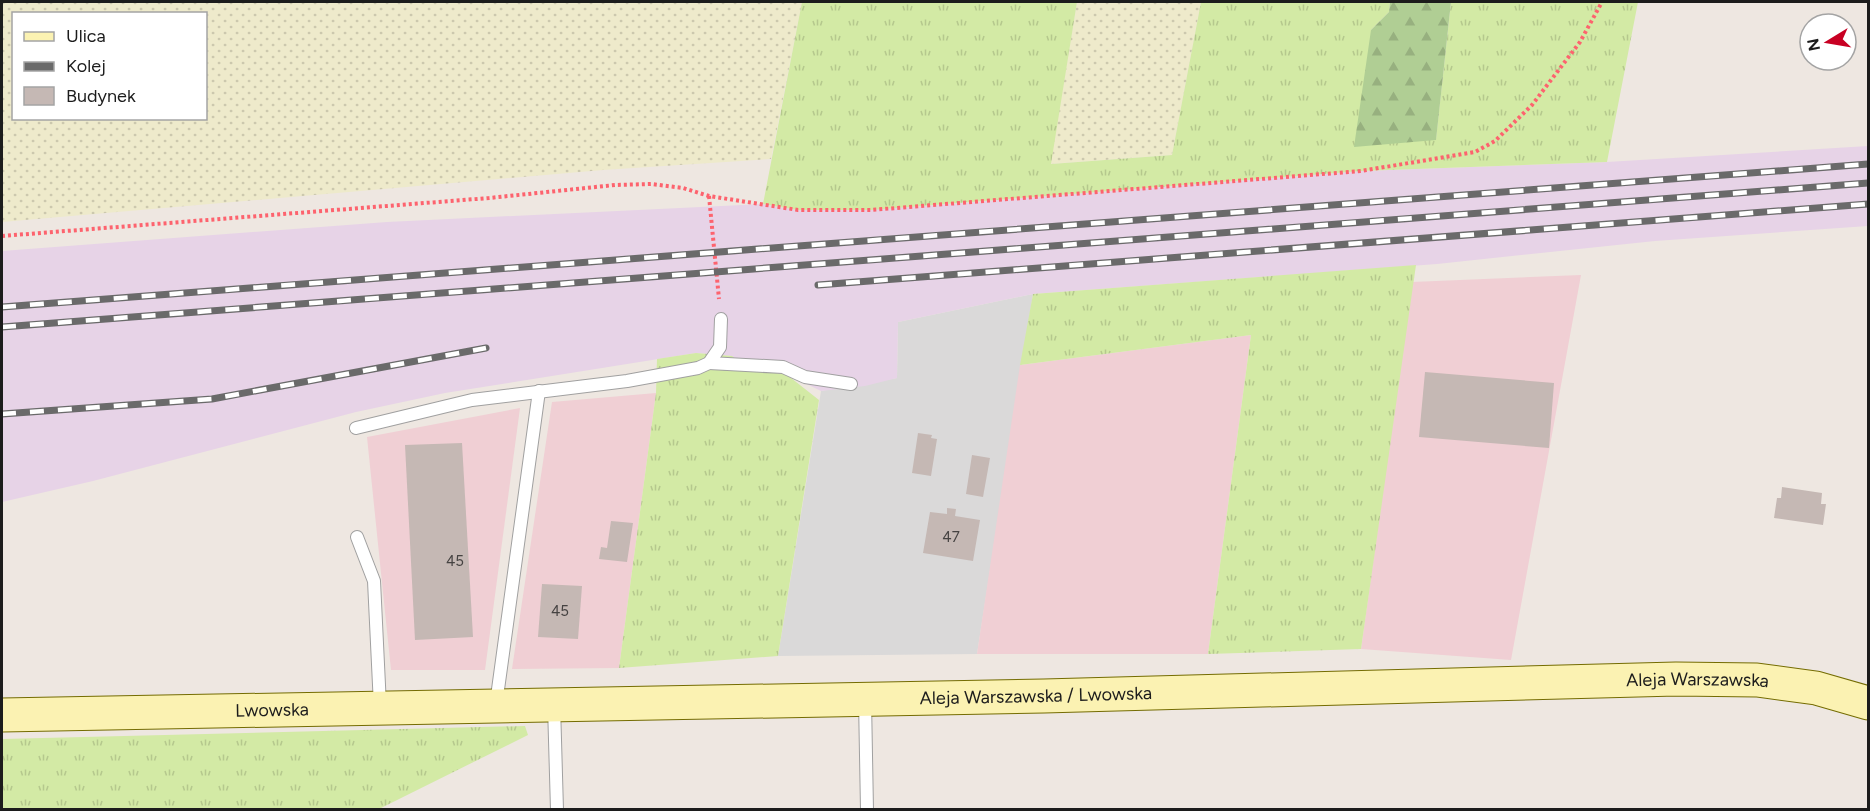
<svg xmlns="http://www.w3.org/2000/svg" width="1870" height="811" viewBox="0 0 1870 811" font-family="Figtree,sans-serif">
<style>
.residential{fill:#dad9d9}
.commercial{fill:#f0cfd4}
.railway{fill:#e7d3e7}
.farmland{fill:url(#farmland-dots);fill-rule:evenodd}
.grass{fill:url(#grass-tufts)}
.forest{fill:url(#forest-firs)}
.building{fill:#c5b8b4}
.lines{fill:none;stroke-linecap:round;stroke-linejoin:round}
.service-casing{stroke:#a0a0a0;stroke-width:14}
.secondary-casing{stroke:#746c02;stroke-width:35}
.path{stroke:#fd636e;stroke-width:4;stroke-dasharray:3 3;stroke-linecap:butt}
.service{stroke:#fff;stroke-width:12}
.secondary{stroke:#fbf2b2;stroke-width:33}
.rail-casing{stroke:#6a6a6a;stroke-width:7}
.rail{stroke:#fff;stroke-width:4.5;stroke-dasharray:14;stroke-linecap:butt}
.labels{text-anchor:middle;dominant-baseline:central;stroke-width:6;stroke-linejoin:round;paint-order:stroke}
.number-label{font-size:15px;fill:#464342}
.street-label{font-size:18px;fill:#1c1c1c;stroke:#fff}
</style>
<defs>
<pattern id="farmland-dots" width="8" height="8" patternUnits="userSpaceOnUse" patternTransform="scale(1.5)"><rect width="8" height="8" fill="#eeeacb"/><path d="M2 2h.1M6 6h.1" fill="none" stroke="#ccc8ae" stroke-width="1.8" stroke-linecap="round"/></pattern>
<pattern id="grass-tufts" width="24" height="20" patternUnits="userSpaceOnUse" patternTransform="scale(1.5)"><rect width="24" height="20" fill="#d3eaa5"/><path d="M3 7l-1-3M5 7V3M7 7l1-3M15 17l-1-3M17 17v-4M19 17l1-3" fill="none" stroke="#b5c88d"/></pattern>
<pattern id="forest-firs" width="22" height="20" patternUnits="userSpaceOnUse" patternTransform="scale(1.5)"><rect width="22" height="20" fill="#b0ce94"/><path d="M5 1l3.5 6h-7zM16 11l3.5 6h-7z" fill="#97b07f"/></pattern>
</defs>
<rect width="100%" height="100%" fill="#eee7e1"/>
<polygon class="residential" points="1033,294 977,654 778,656 821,391 897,378 898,322"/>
<g class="commercial">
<polygon points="1581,275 1511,660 1361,649 1412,282"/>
<polygon points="1251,335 1208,654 977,654 1020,365"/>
<polygon points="656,393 619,668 512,669 552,402"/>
<polygon points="520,408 485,670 391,670 367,437"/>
</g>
<polygon class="railway" points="1868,146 1868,226 1655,241 1437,264 1033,294 898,322 897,378 865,386 821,391 786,374 754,371 732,356 696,353 445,393 356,412 93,481 2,502 2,251 387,222 763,204 798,210 923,206 1361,171 1607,162"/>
<g class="farmland">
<path d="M2,2H802L771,159L603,170L2,222ZM14,14H206V118H14Z"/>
<polygon points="1077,2 1201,2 1172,155 1050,164"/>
</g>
<g class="grass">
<polygon points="802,2 1077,2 1051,164 1172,155 1201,2 1390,2 1389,12 1371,30 1436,139 1451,2 1638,2 1607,162 1361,171 871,210 798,210 763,204"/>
<polygon points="1416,265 1361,649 1208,654 1251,335 1020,365 1033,294"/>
<polygon points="696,353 732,356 754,371 786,374 819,400 778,656 619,668 656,393 657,359"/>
<polygon points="525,726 528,735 379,809 2,809 2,739"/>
</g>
<polygon class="forest" points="1390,2 1451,2 1436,140 1354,147 1371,30 1389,12"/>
<g class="building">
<polygon points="1425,372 1554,383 1549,448 1419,437"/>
<polygon points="918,433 932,435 931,438 937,439 931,476 912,473"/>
<polygon points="462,443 473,637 415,640 405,445"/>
<polygon points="972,455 990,458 983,497 966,494"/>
<polygon points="1782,487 1822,493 1821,504 1826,504 1823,525 1774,518 1777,498 1781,498"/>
<polygon points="947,508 956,509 955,516 980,520 973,561 923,553 930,512 947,514"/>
<polygon points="611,521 633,523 627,562 599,559 601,547 607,548"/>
<polygon points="542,584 582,586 578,639 538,637"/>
</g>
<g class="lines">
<g class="service-casing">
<g id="service">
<polyline points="709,363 783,367 805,377 851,384"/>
<polyline points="356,428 472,400 627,381 698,368 709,363 720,347 721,319"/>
<polyline points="357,537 374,581 380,706"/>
<polyline points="865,700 867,810"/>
<polyline points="496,704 539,391"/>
<polyline points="554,705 557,810"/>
</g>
</g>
<g class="secondary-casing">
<g id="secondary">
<path id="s1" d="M2,715L1044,696L1676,679L1757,680L1816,688L1868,703"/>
</g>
</g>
<g class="path">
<polyline points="709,196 719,299"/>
<polyline points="2,236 489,198 615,185 651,184 683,188 709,196 798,210 871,210 1361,171 1475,152 1495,141 1532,105 1580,42 1602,2"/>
</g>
<use href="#service" class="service"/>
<use href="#secondary" class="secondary"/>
<g class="rail-casing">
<g id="rail">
<polyline points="818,285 1868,204"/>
<polyline points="2,307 1868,164"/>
<polyline points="2,327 1868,183"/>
<polyline points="2,414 212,399 486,348"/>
</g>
</g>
<use href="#rail" class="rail"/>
</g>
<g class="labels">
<g class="number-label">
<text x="951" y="537">47</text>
<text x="455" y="561">45</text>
<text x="560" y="611">45</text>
</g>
<g class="street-label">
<text stroke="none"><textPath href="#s1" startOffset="1696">Aleja Warszawska</textPath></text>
<text stroke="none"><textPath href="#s1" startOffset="1034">Aleja Warszawska / Lwowska</textPath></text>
<text stroke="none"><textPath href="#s1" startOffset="270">Lwowska</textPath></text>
</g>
</g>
<rect width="1870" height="811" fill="none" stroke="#1c1c1c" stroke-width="6"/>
<rect x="12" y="12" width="195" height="108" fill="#ffffff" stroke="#a4a4a4" stroke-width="1.5"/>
<rect x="24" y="32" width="30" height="9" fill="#fbf2b2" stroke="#a4a4a4" stroke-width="1.5"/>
<text x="66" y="42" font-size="18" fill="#1c1c1c">Ulica</text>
<rect x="24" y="62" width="30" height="9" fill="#6a6a6a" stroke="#a4a4a4" stroke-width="1.5"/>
<text x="66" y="72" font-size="18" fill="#1c1c1c">Kolej</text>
<rect x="24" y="87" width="30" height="18" fill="#c5b8b4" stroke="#a4a4a4" stroke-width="1.5"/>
<text x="66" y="102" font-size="18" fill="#1c1c1c">Budynek</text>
<g transform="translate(1828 42) rotate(259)"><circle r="28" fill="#ffffff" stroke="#a4a4a4" stroke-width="1.5"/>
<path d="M0-4.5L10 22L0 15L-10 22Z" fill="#c80023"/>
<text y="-9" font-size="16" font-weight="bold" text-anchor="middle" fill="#1c1c1c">N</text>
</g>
</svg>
